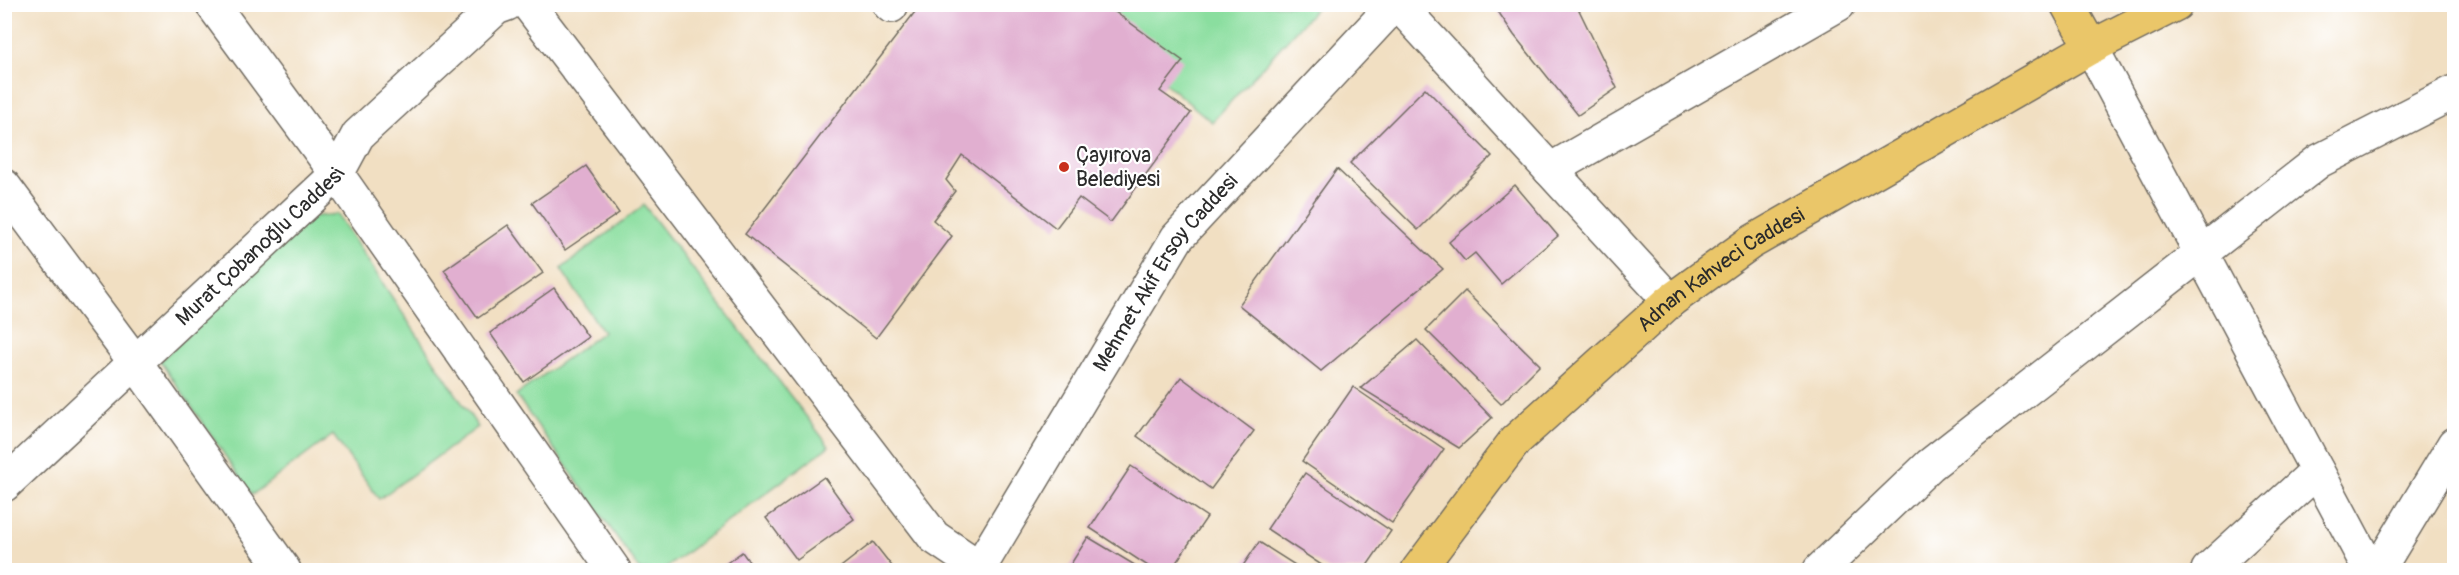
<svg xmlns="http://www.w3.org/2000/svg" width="2459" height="575" viewBox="0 0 2459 575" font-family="Pangolin,sans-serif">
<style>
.green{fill:#8ade9f;stroke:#5a8465;stroke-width:1.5}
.building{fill:#e1afd0}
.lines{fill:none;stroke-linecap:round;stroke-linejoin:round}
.minor-casing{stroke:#706a60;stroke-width:36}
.major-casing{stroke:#706a60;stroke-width:36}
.minor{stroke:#fff;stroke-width:33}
.major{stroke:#eac669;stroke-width:33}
.poi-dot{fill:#c8321e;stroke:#fff;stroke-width:2}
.labels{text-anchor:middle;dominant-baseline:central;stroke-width:4.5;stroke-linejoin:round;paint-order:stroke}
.poi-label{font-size:21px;fill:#2b2b2b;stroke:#fff;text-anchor:start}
.street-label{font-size:21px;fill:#2b2b2b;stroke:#fff}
</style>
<rect width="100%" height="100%" fill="#fff"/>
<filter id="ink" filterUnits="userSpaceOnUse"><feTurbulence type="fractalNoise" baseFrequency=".0167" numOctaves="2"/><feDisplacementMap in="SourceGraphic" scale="12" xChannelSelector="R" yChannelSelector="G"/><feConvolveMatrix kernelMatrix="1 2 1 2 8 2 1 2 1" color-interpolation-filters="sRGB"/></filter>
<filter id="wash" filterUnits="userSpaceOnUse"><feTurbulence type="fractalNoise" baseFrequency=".008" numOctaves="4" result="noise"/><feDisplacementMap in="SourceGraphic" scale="24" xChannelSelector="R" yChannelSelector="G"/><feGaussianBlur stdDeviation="1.35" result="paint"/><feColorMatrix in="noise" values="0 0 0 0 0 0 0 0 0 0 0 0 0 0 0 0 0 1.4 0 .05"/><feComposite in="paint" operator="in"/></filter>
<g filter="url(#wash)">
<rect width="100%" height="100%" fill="#f1dfc2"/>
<g class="green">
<polygon points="1112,5 1319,5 1212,122 1096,26"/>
<polygon points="644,205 829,446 663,570 640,570 516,395 603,332 561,269"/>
<polygon points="337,214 478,427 379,499 333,435 252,495 160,361 310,217"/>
</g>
<g id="blocks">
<g class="building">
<polygon points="921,4 1104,4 1183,61 1160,91 1191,113 1111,222 1079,198 1056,228 962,155 946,180 955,191 933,220 952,236 876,338 745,234"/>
<polygon points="1493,4 1576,4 1617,88 1578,115 1514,35"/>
<polygon points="1425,88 1492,156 1418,230 1350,163"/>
<polygon points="586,166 619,213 565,250 532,203"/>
<polygon points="1337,169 1443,269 1321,371 1239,305"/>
<polygon points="1515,185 1558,236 1501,284 1475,253 1465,261 1449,242"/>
<polygon points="508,225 543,273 478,318 444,270"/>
<polygon points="554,288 588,337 524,382 490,333"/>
<polygon points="1465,291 1540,365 1501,404 1426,330"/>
<polygon points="1417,340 1492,418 1459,448 1361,388"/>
<polygon points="1181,377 1254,431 1211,489 1137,436"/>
<polygon points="1353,387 1444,449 1392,523 1302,461"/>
<polygon points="1131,466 1207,517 1171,570 1154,570 1090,528"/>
<polygon points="1305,473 1391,531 1364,570 1329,570 1267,529"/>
<polygon points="824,477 854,519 797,560 766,518"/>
<polygon points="1088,537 1143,570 1067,570"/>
<polygon points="873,542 895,570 837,570"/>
<polygon points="1259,542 1303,570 1240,570"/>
<polygon points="742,552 755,570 717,570"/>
</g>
</g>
</g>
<g filter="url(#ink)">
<use href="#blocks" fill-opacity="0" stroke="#706a60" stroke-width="1.5"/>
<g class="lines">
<g class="minor-casing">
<g id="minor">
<polyline points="212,4 337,174 614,570"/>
<polyline points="528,4 934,537 980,568"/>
<polyline points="889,4 891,6"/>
<polyline points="1398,4 1670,301"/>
<polyline points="2091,47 2370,570"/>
<polyline points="1550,170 1839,4"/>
<polyline points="4,186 135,362 284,570"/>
<path id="s1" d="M4,485L337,174L358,135L496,8L507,4"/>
<path id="s2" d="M978,570L1177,238L1395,4"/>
<polyline points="1820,570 1930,465 2319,161 2454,92"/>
<polyline points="2208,570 2317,471"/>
<polyline points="2378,570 2454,444"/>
</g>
</g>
<g class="major-casing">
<g id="major">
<polyline points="2067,4 2091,47"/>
<path id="s3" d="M1418,570L1515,441L1670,301L1750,243L2091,47L2176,4"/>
</g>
</g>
<use href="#minor" class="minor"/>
<use href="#major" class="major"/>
</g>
</g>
<circle class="poi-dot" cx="1064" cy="167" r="6"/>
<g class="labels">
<g class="poi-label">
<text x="1076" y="155">Çayırova<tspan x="1076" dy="24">Belediyesi</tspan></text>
</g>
<g class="street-label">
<text stroke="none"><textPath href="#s1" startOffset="350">Murat Çobanoğlu Caddesi</textPath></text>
<text stroke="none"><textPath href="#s3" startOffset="430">Adnan Kahveci Caddesi</textPath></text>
<text stroke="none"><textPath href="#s2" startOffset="352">Mehmet Akif Ersoy Caddesi</textPath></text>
</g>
</g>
<rect width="2459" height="575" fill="none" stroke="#fff" stroke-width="24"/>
</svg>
